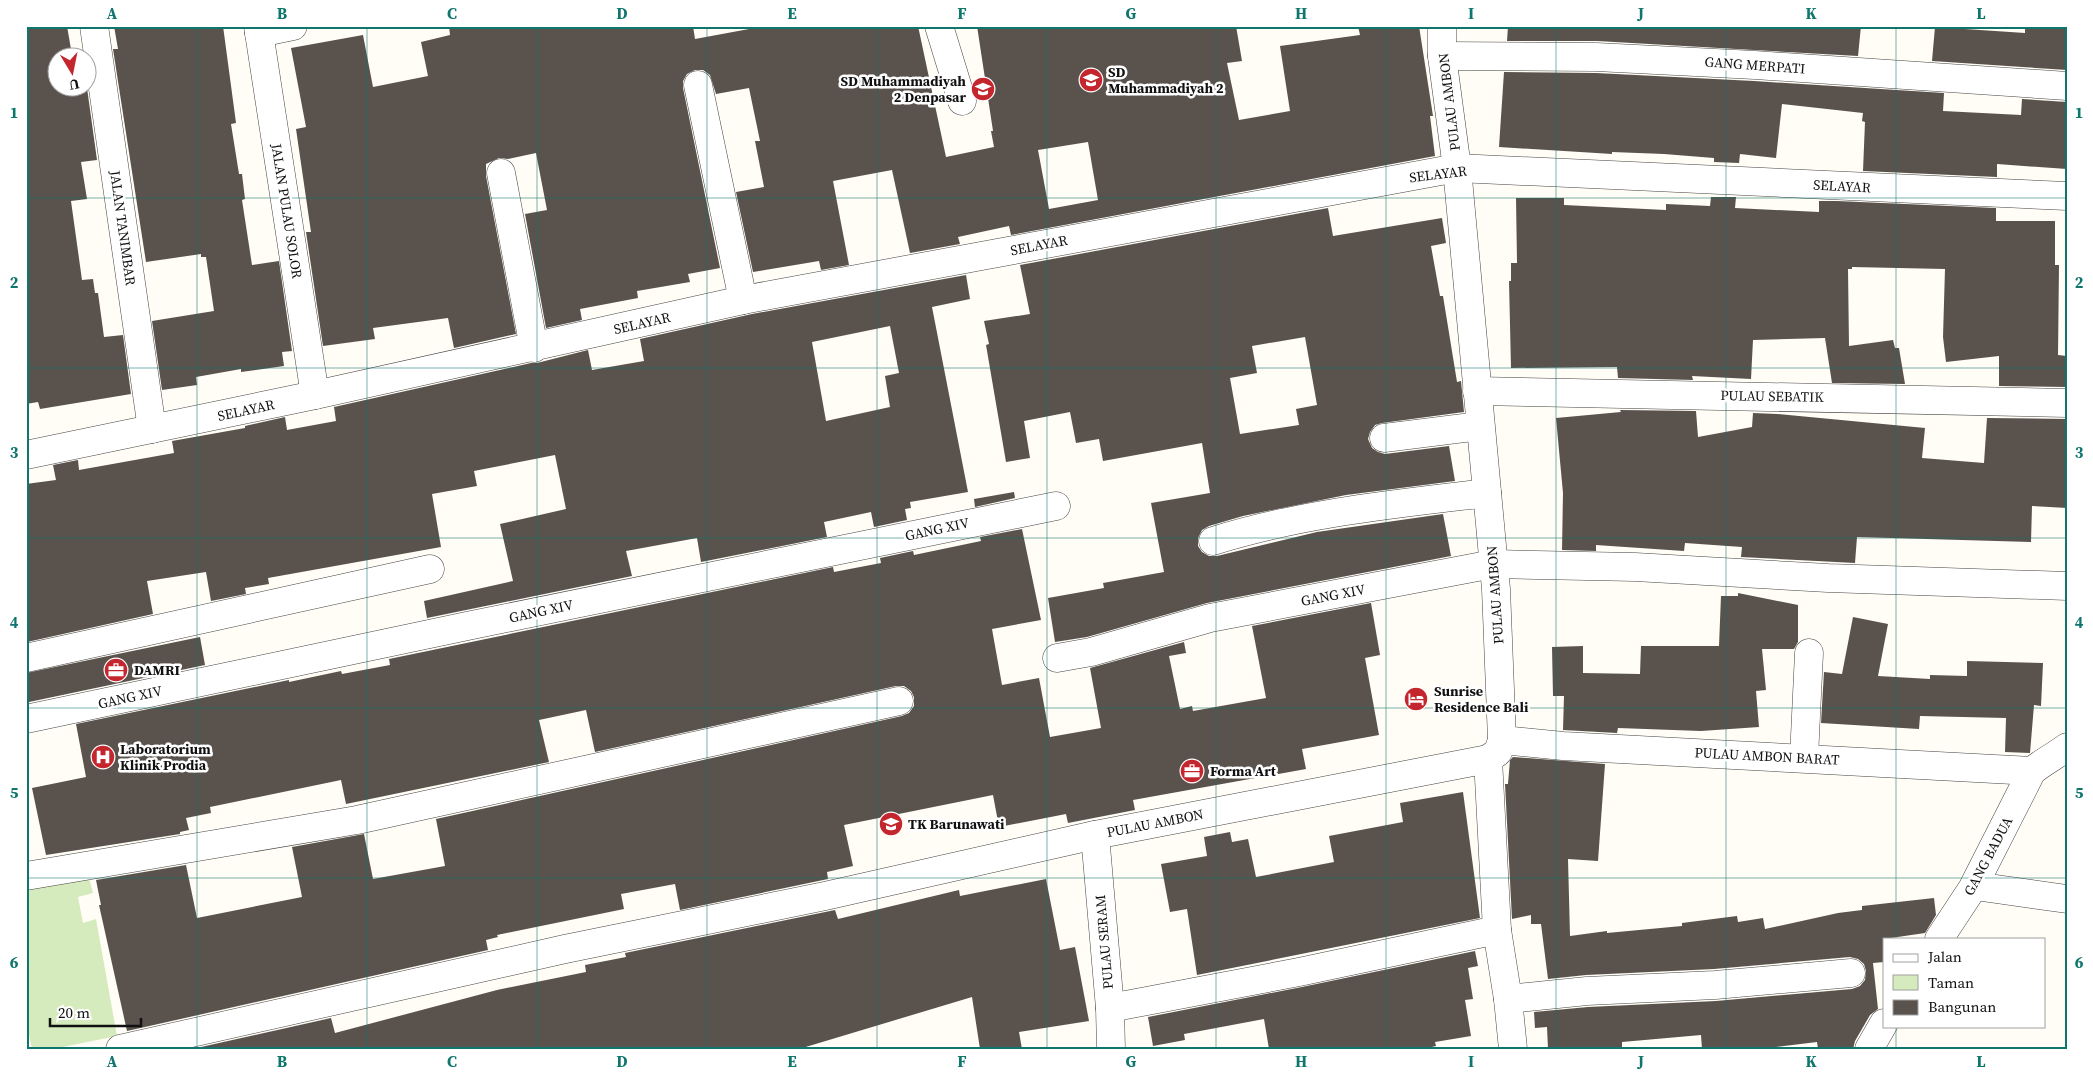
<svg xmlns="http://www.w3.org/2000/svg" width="2093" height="1075" viewBox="0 0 2093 1075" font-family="'Source Serif 4',serif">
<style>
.green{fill:#d5ebbd}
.building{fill:#5a524d;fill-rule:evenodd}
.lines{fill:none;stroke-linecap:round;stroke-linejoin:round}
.street-casing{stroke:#444;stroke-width:29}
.street{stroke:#fff;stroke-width:28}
.grid{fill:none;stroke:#0f766e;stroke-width:1;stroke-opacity:0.55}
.labels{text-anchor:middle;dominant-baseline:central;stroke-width:5;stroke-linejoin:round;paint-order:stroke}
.street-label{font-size:14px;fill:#111;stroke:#fff}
.poi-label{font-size:14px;font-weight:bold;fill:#111;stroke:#fff;text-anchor:start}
.neatline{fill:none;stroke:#0f766e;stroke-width:2}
.grid-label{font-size:16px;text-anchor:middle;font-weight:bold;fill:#0f766e}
</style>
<rect width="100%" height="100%" fill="#fffdf5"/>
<polygon class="green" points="83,855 93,893 78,897 83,923 96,919 117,1036 53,1049 32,1049 26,1021 26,863"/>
<g class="building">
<polygon points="26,26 67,26 72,55 82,54 83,58 58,58 58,88 87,88 97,160 81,162 87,199 71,201 82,280 93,279 95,293 98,293 104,337 123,335 131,394 40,409 38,402 26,404"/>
<polygon points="114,26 223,26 236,123 231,124 239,174 242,174 245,199 242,200 252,265 279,261 292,351 282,352 284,366 241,372 241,369 196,377 197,385 162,390 152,321 214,311 206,257 201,257 201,254 146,262 113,49 118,49"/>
<path d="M449,26H693L695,39L765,26H918L946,157L994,147L991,131H993L977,26H1236L1242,61L1227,63L1239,120L1290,111L1280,46L1360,35L1358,26H1419L1433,116H1430L1435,156L1011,235L1009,226L958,237L960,244L910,253L892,170L833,181L849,265L821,270L819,261L753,272L736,192L764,187L755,141H760L749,88L716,94L710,75L703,70H695L687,74L683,81V88L720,268L688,274L690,282L637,291L638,298L580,309L582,320L546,328L525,214L547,210L536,153L508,159L499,158L486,164V176L516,334L454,348L448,318L373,328L375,339L323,346L306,232H311L296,129L306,127L291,48L363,35L373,87L428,76L421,42L450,35ZM1088,142L1098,200L1049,209L1038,150Z"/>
<polygon points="1508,26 1861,26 1858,56 1597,41 1507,41"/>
<polygon points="2025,26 2067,26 2067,70 1932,61 1935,27 2025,33"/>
<polygon points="1504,72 1596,73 1754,81 1944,93 1943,111 2021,115 2022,99 2067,102 2067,169 1997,164 1997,177 1863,171 1865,122 1862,121 1863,113 1782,104 1776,158 1740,154 1739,163 1714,162 1714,158 1664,154 1612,152 1612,154 1499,147"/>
<polygon points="1711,197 1736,197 1735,208 1819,212 1819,201 1837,201 1996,208 1996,221 2055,221 2055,265 2059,265 2058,355 2067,356 2067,387 1999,386 1999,356 1946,362 1943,337 1945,269 1852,267 1852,269 1848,269 1849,346 1893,340 1895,348 1899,348 1905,384 1832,383 1825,338 1753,340 1751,379 1692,376 1693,380 1618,378 1617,367 1511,368 1509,281 1511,281 1511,263 1517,263 1516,198 1564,198 1564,205 1666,210 1666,204 1710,206"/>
<path d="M1328,208L1333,236L1442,218L1446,243L1431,246L1440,296H1443L1457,382L1461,381L1464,412L1382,423L1375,425L1370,432L1368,439L1372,448L1378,452L1385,454L1449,446L1455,481L1346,495L1243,516L1209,526L1202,530L1198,538V546L1202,552L1209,556H1217L1317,532L1443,514L1451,556L1207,603L1087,637L1055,642L1048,598L1104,588L1103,583L1164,572L1151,503L1210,493L1202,443L1103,461L1099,439L1076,443L1070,412L1024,421L1030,458L1006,462L986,345L989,344L984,321L1030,314L1020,265ZM1305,337L1317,405L1296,409L1299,425L1240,434L1230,378L1257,373L1252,346Z"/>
<path d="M966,275L970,299L932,307L968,492L910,502L911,508L905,509L907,520L874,527L871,512L824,522L827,537L701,562L697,538L626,551L632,576L427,618L424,601L513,581L500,524L566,509L555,455L474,471L477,486L432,494L441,547L268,578L269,584L245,588L246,594L211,601L206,572L147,581L153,614L27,642L26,484L56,480L53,465L78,460L79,470L174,453L172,441L245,428V426L285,417L287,430L336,421L334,407L531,363H537L588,350L592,370L644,361L640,339L752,314ZM890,326L899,373L885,376L890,407L826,421L812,342Z"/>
<polygon points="1620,410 1696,411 1698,437 1752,427 1753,413 1777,414 1925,428 1922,458 1984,463 1987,418 2067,419 2067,508 2032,506 2031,542 1857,537 1855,563 1741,557 1742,547 1685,543 1684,551 1596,545 1596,551 1562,550 1563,493 1556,418 1621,412"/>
<polygon points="1014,492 1015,498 975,507 974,499"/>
<polygon points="1022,529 1041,620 992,629 1002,685 1039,678 1050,737 1101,728 1090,668 1184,642 1186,653 1169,656 1180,709 1192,706 1193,711 1266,698 1252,626 1371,603 1380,655 1365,658 1379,735 1302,749 1306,769 1133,800 1135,810 1068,823 1066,814 999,827 993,795 844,825 853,866 827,872 828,879 680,910 675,884 621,894 624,909 497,935 498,937 486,940 488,950 127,1031 99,905 101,905 96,880 186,865 197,918 302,897 292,847 364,834 373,879 434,868 445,866 436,819 902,716 909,713 914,706 914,697 911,691 904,686 896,686 595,752 586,710 539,720 549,762 346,804 341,780 210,807 211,813 186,818 189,830 180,832 180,834 46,855 32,788 86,777 76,724 289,680 289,682 341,671 342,674 390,665 389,659 833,567 834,572 881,563 880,558 913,551 914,555 981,541 980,537"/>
<polygon points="1738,593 1798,605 1798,642 1794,649 1762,649 1766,690 1756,691 1759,727 1701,731 1618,728 1617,733 1563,730 1564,696 1553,696 1552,647 1583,646 1583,673 1640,674 1641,646 1719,646 1721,596 1738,596"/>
<polygon points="1853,617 1888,624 1878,676 1930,679 1930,675 1967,676 1967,661 2043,663 2041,706 2034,705 2030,753 2005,752 2006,718 1920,716 1919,729 1821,723 1824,672 1842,674"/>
<polygon points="200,637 205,665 29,702 26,673"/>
<polygon points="1513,757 1605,764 1598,861 1568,859 1570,936 1607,931 1607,933 1682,926 1682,923 1737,916 1738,922 1763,918 1765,929 1838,913 1862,910 1862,906 1934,898 1936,915 1925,933 1884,939 1884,962 1873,963 1878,1009 1870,1015 1855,1041 1853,1049 1818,1049 1817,1042 1776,1047 1702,1049 1701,1035 1622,1042 1622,1049 1548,1049 1547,1027 1535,1028 1534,1012 1588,1007 1716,1001 1852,989 1860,986 1865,980 1866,971 1864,964 1858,959 1850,957 1714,969 1586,975 1548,979 1541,924 1531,924 1531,915 1512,919 1505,784 1508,784 1510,760"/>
<polygon points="1463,792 1480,918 1197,975 1187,909 1170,912 1161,864 1207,856 1204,837 1230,832 1232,842 1248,839 1256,877 1334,862 1329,836 1403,822 1400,803"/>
<polygon points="1046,879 1060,950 1075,947 1089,1021 1019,1032 1022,1049 980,1049 972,997 799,1049 192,1049 331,1018 335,1033 497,990 586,972 585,965 626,957 625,953 835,910 838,919 959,890 960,896"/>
<polygon points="1475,951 1478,966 1468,968 1473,999 1465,1000 1471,1036 1435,1042 1436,1046 1423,1049 1269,1049 1264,1019 1184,1034 1185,1040 1153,1046 1148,1017 1302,987"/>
</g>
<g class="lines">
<g class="street-casing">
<g id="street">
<polyline points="94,26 152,429"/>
<polyline points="258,26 315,395"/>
<polyline points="939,26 962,101"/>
<polyline points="259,33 293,26"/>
<polyline points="1442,56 1596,57 1755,65 2067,86"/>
<polyline points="698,85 743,300"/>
<polyline points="501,173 534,348"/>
<polyline points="1477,391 2067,403"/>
<polyline points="1384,438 1480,426"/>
<polyline points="26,455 315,395 743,300 1457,168 2067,196"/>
<path d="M1213,541C1302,513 1395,504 1487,493"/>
<polyline points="26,658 430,569"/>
<polyline points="1057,658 1091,652 1210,618 1493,564 1635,567 1828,578 2067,586"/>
<polyline points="26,719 472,625 1056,506"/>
<polyline points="1502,740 1563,746 2032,771"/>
<polyline points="1804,757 1809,653"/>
<polyline points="1488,759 1497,930 1508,999 1513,1049"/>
<polyline points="1095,835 1110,1008 1111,1049"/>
<polyline points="26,876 357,820 899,701"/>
<polyline points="1982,887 2067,899"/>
<path d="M1939,939L1972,889L2032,771C2043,762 2055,756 2067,747"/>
<polyline points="1508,999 1587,991 1715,985 1851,973"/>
<polyline points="1110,1008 1299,972 1497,930"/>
<polyline points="120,1049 565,949 825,896 1095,835 1488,759 1498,752 1502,740 1496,589 1457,168 1442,56 1442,26"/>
<polyline points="1869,1049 1884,1023"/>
</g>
</g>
<use href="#street" class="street"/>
</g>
<path class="grid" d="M197,26V1049M367,26V1049M537,26V1049M707,26V1049M877,26V1049M1047,26V1049M1216,26V1049M1386,26V1049M1556,26V1049M1726,26V1049M1896,26V939M26,198H2067M26,368H2067M26,538H2067M26,708H2067M26,878H2067M1896,1026V1049"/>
<defs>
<g id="school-disc" transform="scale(1.25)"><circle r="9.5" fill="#c4262e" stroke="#fff"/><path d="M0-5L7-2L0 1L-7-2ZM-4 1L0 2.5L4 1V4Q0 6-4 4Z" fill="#fff"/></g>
<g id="office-disc" transform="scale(1.25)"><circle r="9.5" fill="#c4262e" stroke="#fff"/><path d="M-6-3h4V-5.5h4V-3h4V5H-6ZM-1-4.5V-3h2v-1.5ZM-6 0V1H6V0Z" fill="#fff"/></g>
<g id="hotel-disc" transform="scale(1.25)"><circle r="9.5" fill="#c4262e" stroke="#fff"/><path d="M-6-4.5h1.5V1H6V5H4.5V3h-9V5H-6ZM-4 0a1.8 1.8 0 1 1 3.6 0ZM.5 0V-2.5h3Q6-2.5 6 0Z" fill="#fff"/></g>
<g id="hospital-disc" transform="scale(1.25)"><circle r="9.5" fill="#c4262e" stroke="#fff"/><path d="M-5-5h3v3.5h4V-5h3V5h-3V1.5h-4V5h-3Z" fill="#fff"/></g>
</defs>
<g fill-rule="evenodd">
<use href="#school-disc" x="1091" y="80"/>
<use href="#school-disc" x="983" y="89"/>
<use href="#office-disc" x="116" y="670"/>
<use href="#hotel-disc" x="1416" y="699"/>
<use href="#hospital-disc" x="103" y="757"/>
<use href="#office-disc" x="1192" y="771"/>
<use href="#school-disc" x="891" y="824"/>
</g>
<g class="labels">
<g class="street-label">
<text transform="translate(1755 65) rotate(4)">GANG MERPATI</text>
<text transform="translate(1449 102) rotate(-97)">PULAU AMBON</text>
<text transform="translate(1438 174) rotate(-7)">SELAYAR</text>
<text transform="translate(1842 186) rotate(3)">SELAYAR</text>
<text transform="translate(287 211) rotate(81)">JALAN PULAU SOLOR</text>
<text transform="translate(123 228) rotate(82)">JALAN TANIMBAR</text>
<text transform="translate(1039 245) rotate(-11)">SELAYAR</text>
<text transform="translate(642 323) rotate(-13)">SELAYAR</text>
<text transform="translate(1772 396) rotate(1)">PULAU SEBATIK</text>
<text transform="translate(246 410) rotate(-12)">SELAYAR</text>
<text transform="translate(937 529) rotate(-12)">GANG XIV</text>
<text transform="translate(1333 595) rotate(-11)">GANG XIV</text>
<text transform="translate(1495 595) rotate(-94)">PULAU AMBON</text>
<text transform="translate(541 611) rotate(-12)">GANG XIV</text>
<text transform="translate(130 697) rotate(-12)">GANG XIV</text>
<text transform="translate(1767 756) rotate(3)">PULAU AMBON BARAT</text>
<text transform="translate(1155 823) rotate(-11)">PULAU AMBON</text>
<text transform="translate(1988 856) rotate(-62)">GANG BADUA</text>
<text transform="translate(1104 942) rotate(-95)">PULAU SERAM</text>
</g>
<g class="poi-label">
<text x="1108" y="72">SD<tspan x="1108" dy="16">Muhammadiyah 2</tspan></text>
<text x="966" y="81" text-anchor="end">SD Muhammadiyah<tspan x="966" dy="16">2 Denpasar</tspan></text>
<text x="134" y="670">DAMRI</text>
<text x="1434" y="691">Sunrise<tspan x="1434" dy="16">Residence Bali</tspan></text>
<text x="120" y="749">Laboratorium<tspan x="120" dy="16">Klinik Prodia</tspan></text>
<text x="1210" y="771">Forma Art</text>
<text x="908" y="824">TK Barunawati</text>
</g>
</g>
<rect width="2093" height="1075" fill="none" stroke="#ffffff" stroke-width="55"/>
<rect x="1883" y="938" width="162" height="90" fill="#ffffff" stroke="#a0a0a0"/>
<rect x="1893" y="954" width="25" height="8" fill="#ffffff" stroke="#a0a0a0"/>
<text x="1928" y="962" font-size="15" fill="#111111">Jalan</text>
<rect x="1893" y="975" width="25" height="15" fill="#d5ebbd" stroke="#a0a0a0"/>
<text x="1928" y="988" font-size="15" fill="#111111">Taman</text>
<rect x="1893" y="1000" width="25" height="15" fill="#5a524d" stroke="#a0a0a0"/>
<text x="1928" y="1012" font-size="15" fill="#111111">Bangunan</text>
<g transform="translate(72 72) rotate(170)"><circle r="24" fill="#ffffff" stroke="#a0a0a0"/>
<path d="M0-4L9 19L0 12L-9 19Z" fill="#c4262e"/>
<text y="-8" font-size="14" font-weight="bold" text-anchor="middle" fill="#111111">U</text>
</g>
<path d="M50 1018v8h91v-8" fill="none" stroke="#111111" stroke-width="2.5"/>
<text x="58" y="1018" font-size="15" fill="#111111" stroke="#ffffff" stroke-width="4" paint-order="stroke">20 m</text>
<rect x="28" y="28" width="2038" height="1020" class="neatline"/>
<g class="grid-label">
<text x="112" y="19">A</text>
<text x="282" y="19">B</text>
<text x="452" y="19">C</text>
<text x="622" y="19">D</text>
<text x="792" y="19">E</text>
<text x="962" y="19">F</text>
<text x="1131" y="19">G</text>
<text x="1301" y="19">H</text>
<text x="1471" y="19">I</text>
<text x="1641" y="19">J</text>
<text x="1811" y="19">K</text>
<text x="1981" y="19">L</text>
<text x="14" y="118">1</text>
<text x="2079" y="118">1</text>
<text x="14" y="288">2</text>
<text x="2079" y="288">2</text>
<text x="14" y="458">3</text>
<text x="2079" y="458">3</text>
<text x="14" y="628">4</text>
<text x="2079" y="628">4</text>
<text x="14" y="798">5</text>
<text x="2079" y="798">5</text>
<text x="14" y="968">6</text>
<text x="2079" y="968">6</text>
<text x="112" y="1067">A</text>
<text x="282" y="1067">B</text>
<text x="452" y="1067">C</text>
<text x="622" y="1067">D</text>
<text x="792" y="1067">E</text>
<text x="962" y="1067">F</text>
<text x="1131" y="1067">G</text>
<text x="1301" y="1067">H</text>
<text x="1471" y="1067">I</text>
<text x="1641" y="1067">J</text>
<text x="1811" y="1067">K</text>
<text x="1981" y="1067">L</text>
</g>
</svg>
